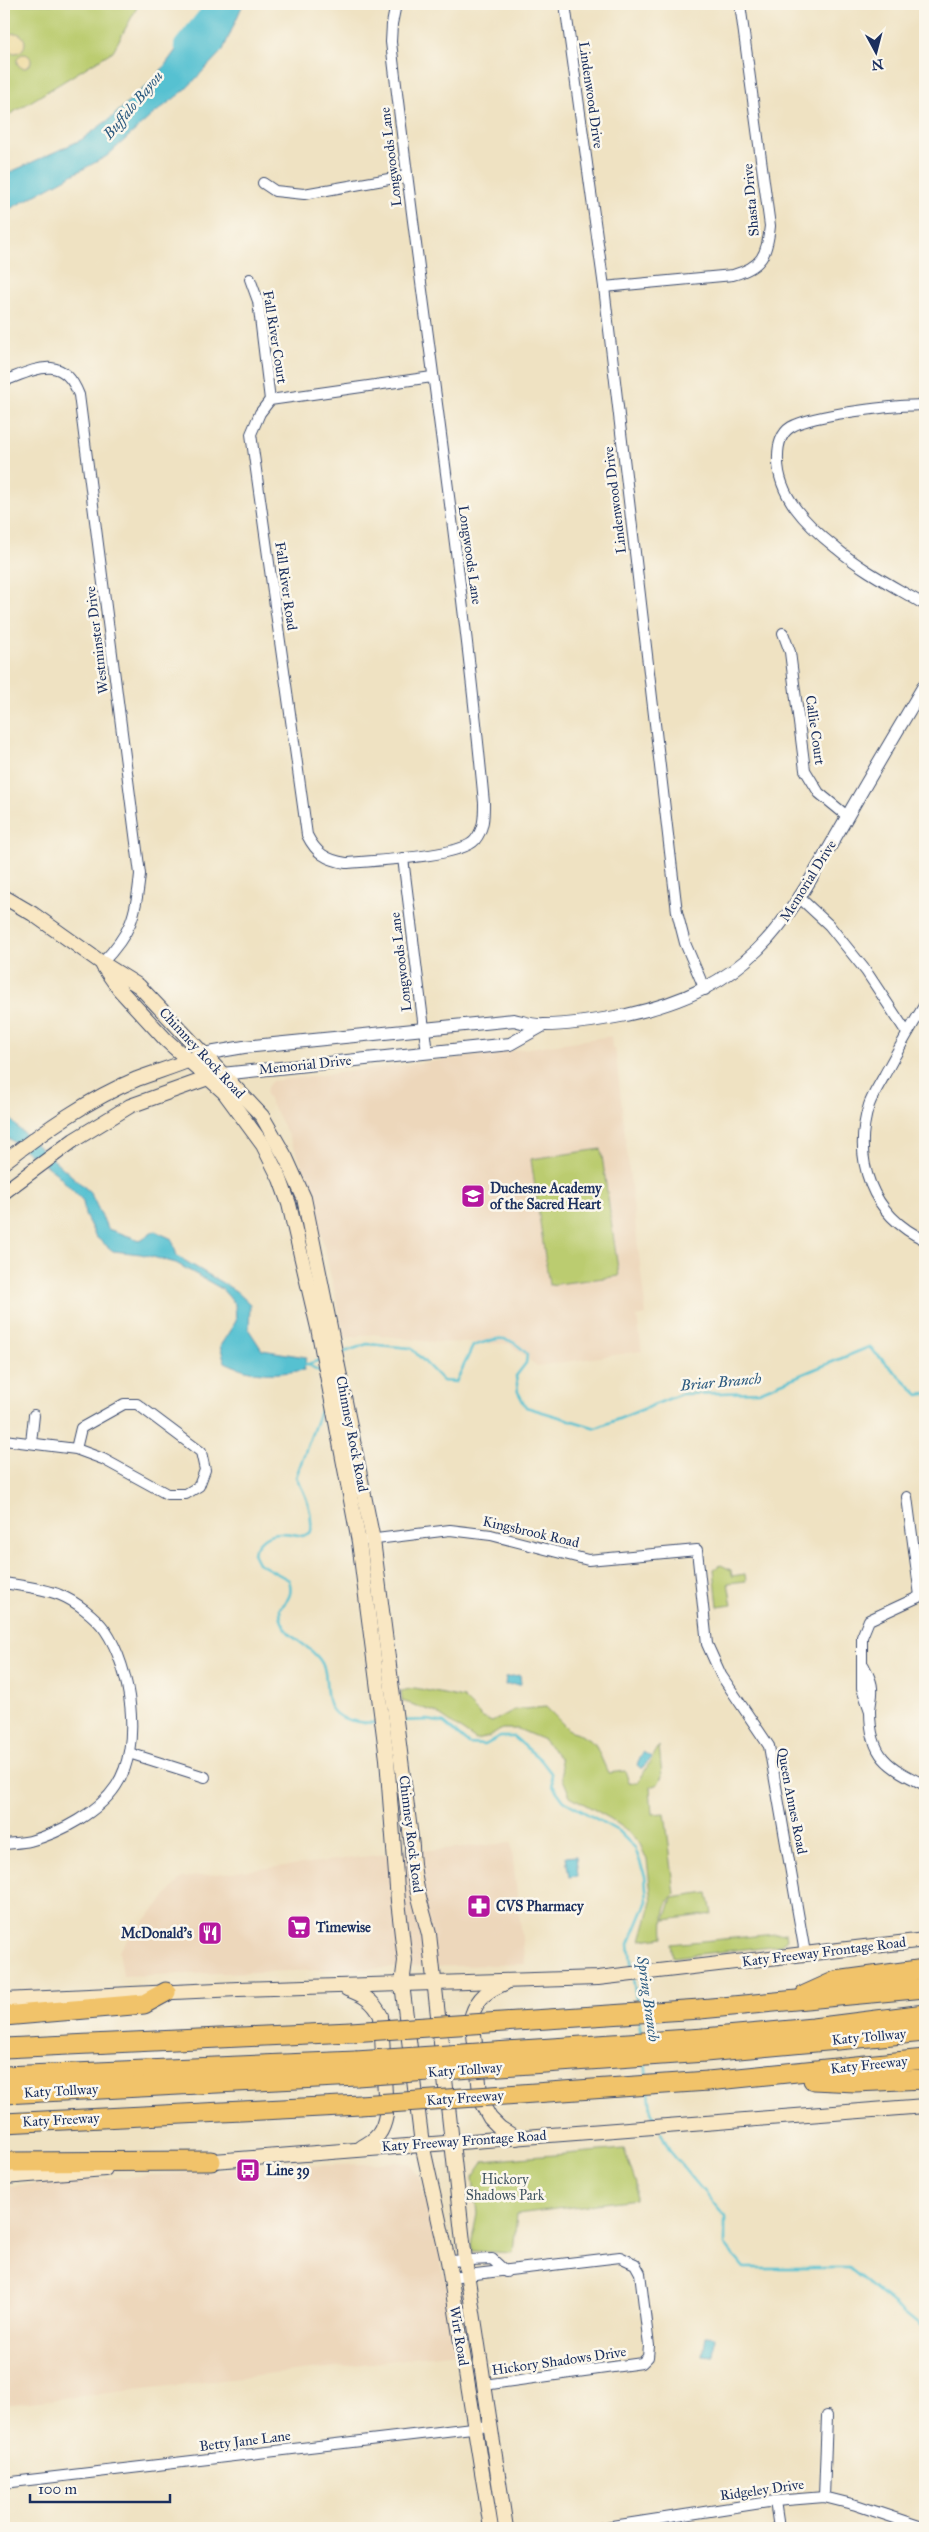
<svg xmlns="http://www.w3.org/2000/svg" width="929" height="2532" viewBox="0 0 929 2532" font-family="'IM FELL Great Primer',serif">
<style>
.built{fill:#edd7bb}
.green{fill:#bbcc6f;stroke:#6b7e66}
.sand{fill:#eeda9e;stroke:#84847e}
.water{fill:#56c1d1;stroke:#387898}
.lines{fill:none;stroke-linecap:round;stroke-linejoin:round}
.stream{stroke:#56c1d1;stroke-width:2.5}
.river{stroke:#56c1d1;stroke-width:16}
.minor-casing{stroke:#3b4a6d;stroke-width:12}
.tertiary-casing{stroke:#3b4a6d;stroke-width:14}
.secondary-casing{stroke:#3b4a6d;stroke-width:16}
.motorway-casing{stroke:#3b4a6d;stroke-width:21}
.minor{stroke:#fff;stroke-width:10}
.tertiary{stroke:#fff;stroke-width:12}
.secondary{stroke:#f9e7c3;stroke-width:14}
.motorway{stroke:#f1c36a;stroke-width:19}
.motorway-bridge-casing{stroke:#3b4a6d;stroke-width:21;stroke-linecap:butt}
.motorway-bridge{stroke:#f1c36a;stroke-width:19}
.labels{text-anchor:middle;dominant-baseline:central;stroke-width:5;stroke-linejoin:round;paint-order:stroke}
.street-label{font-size:14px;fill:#1b2f5e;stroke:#fbf7ec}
.poi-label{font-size:14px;font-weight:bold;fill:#1b2f5e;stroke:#fbf7ec;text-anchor:start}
.park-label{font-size:14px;fill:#435662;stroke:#fbf7ec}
.water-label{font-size:15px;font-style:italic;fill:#2d5b80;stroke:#fbf7ec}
</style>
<rect width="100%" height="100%" fill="#fbf7ec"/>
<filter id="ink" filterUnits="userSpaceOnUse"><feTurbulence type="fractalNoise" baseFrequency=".02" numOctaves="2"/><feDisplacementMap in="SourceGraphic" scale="10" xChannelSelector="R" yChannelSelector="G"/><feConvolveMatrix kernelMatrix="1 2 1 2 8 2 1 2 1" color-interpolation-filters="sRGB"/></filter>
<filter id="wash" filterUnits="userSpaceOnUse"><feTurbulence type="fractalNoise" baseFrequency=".0096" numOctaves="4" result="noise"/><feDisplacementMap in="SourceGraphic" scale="20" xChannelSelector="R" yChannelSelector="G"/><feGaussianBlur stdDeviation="1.12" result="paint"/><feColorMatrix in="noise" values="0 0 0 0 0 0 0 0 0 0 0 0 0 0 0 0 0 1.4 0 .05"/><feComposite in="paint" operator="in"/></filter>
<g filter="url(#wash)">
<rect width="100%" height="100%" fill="#efe2c2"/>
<g class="built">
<polygon points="611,1036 612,1049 615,1048 646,1315 637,1317 642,1351 537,1366 509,1344 430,1342 373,1334 345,1338 310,1185 295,1149 266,1094 267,1087 272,1081 461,1058"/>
<polygon points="511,1843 525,1964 123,1976 119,1950 182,1878 386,1854"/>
<polygon points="396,2162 411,2165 419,2176 447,2287 458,2353 4,2405 4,2186 278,2166 345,2165"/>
</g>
<g class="green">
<polygon points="4,4 139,4 113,51 4,118"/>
<polygon points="601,1149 619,1276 549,1285 531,1159"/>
<polygon points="721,1565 731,1570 732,1576 745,1574 746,1581 728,1583 732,1605 718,1607 714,1569"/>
<path d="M415,1688L463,1698L483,1718L492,1722L514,1710L546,1707L571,1732L581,1735L595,1744L608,1773L625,1771L629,1782L638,1783L659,1746L662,1776L658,1784L650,1787L652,1814L665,1813L675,1894C663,1902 663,1924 664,1937L641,1940L652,1901L647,1860L640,1844L628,1831L611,1819L570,1796L563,1779L560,1758L544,1740L518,1729H502L489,1737L476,1740L435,1712L402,1701L401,1691Z"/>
<polygon points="708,1893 712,1914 665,1920 672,1898"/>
<polygon points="786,1933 787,1939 780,1945 673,1957 671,1944"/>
<polygon points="624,2149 636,2184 636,2199 517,2214 513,2253 473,2251 471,2245 477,2214 473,2177 484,2161"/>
</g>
<g class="sand">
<circle cx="15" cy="43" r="10"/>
<circle cx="24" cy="61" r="7"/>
</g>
<g class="water">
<polygon points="211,4 243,4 223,50 185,90 151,116 107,156 4,212 4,175 81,140 111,118 157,76 189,32 201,24"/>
<path d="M4,1111L19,1129L90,1192L108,1229L140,1240L155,1231L172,1239L177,1256L236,1291L250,1304L249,1330L262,1350L306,1357L304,1370C273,1375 254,1376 225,1362L220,1346L236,1321L235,1304L222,1289L176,1263L141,1254L113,1251L96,1237L85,1215L83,1201L56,1173L4,1135Z"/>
<polygon points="520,1675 521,1684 505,1685 506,1677"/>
<polygon points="643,1752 651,1757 642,1769 637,1765"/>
<polygon points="576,1856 578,1876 569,1877 566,1857"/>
<polygon points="706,2336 715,2337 713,2357 703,2356"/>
</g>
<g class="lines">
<g class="stream">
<path d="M339,1354L367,1344L411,1348L443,1381L456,1382L473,1346C498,1338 507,1332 527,1354L526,1363L516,1376L518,1392L526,1407L596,1428L681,1394L759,1392L869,1347L919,1395L925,1394"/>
<polyline points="302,1364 307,1364 321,1372"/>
<polyline points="308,1364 320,1360"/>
<path d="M322,1385L323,1403L296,1477C306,1495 313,1511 311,1532L303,1536C281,1531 263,1529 253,1553L258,1563L289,1580C293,1593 289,1600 280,1608C279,1638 306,1640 320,1660C331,1674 321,1702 336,1714C347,1722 363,1723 377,1723"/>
<polyline points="400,1721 428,1720 444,1723 469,1744 485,1745 500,1737 514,1737 541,1760 551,1773 553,1786 564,1801 618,1831 635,1848 645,1876 647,1901 629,1944 632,1970"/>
<polyline points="633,1978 637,2005"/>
<polyline points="639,2020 641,2035"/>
<polyline points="645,2062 647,2079"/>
<polyline points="649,2092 651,2111 657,2123"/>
<polyline points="661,2132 669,2150 725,2217 725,2245 744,2268 849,2268 925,2330"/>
</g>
<polyline class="river" points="182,45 215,4"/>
</g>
</g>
<g filter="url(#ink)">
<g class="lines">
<g class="minor-casing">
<g id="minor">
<path d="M396,4L392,24L391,42C420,296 460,548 484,803C484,816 484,829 475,840C461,857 371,861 346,863C326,860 316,853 307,835L251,434L260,413L270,400L432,377"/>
<polyline points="565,4 604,287 677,912 685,943 705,990"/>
<polyline points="263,183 275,191 304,194 406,176"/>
<polyline points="250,279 258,301 270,400"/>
<path d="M604,287L733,275C762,267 767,255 770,226L740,4"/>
<path d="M4,381C36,369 63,353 79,395L140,874C136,916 131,933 102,963"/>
<path d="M925,405C898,405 813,414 791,427C781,433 778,446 778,456C776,495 807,525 836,548C863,571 895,587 925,605"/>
<polyline points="783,633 790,652 805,770 819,793 847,816"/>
<polyline points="403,858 427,1053"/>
<polyline points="800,898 829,925 866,971 907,1033"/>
<path d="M925,1004C911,1027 898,1050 885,1074C880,1084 873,1094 869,1105C852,1160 871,1215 925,1240"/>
<polyline points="4,1440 76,1449 103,1459 167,1494 186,1494 199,1486 205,1470 201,1452 137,1404 124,1404 81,1428 76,1449"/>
<polyline points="31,1443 34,1415"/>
<polyline points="907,1497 920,1596"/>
<polyline points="368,1540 450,1530 491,1535 588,1560 697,1550 707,1644 721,1675 769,1746 805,1953"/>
<path d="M4,1583C22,1586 43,1588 60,1595C75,1601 95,1616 105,1630C131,1668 143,1746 116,1786C99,1812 60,1833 30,1841C22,1843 12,1843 4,1844"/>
<path d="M864,1666C867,1673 872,1681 872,1688C873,1696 870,1704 870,1711C870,1757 888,1767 925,1785"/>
<polyline points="870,1711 862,1688 862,1637 869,1620 925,1594"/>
<polyline points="129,1753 205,1777"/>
<polyline points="448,2261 492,2259 506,2272"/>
<polyline points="450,2277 620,2257 635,2264 640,2273 649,2346 648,2357 642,2363 484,2385"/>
<polyline points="4,2483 489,2426"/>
<polyline points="824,2497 827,2416"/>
<polyline points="775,2501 779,2528"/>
<polyline points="600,2528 775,2501 824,2497 856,2505 925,2528"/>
</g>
</g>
<g class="tertiary-casing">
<g id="tertiary">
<path d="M203,1054L244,1047L514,1020C523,1022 534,1026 544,1025C571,1025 600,1020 626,1015C755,987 786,923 847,817C872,773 899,728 925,684"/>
<polyline points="222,1074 510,1044 542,1026"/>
</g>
</g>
<g class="secondary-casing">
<g id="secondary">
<path d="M4,897L33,914L102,963L139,986L262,1116L286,1158L304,1198L373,1540L412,1846C412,1877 421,1905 429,1934L465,2260L506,2528"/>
<polyline points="103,966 119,989 166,1040 224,1092 263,1145 280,1179 289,1204 318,1328 359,1542 387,1759 398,1901 405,1961 402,1984 422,2144 448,2261 491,2528"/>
<path d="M4,1162C45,1130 89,1099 137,1079C156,1072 176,1066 195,1058"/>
<polyline points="4,1192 74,1140 130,1106 214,1076"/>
<path d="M505,1983C488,1990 478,1997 472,2015L481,2102L490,2118L500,2128L516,2138"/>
<path d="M347,1989C363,1995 373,2000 381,2016L386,2115C383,2132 377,2139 362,2147"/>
<polyline points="4,2000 238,1989 598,1978 925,1940"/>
<polyline points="201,2162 925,2106"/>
<polyline points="4,2177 105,2169"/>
</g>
</g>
<g class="motorway-casing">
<g id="motorway">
<polyline points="805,1995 836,1981 925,1969"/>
<polyline points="700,2009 925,1988"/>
<polyline points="4,2016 144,2004 166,1992"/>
<polyline points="704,2038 813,2028 925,2014"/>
<polyline points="4,2048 351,2032"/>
<polyline points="705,2052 925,2032"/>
<polyline points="4,2076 356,2061"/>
<polyline points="813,2080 855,2082 925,2079"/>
<polyline points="708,2081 925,2059"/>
<polyline points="4,2094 357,2076"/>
<polyline points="4,2123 360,2105"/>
<polyline points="4,2162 211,2161"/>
</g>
</g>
<use href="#minor" class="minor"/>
<use href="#tertiary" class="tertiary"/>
<use href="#secondary" class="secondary"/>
<use href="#motorway" class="motorway"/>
<g class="motorway-bridge-casing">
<g id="motorway-bridge">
<polyline points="351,2032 700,2009"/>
<polyline points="356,2061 704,2038"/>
<polyline points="357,2076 705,2052"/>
<polyline points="360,2105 708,2081"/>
</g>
</g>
<use href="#motorway-bridge" class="motorway-bridge"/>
</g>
</g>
<defs>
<g id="school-square" transform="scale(1.25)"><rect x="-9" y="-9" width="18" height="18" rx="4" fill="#b5179e" stroke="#fbf7ec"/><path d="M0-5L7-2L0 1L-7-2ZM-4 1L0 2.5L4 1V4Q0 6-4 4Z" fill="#fff"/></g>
<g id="pharmacy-square" transform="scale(1.25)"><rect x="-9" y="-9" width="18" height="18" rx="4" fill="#b5179e" stroke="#fbf7ec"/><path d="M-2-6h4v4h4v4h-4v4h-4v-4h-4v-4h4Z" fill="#fff"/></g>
<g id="supermarket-square" transform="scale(1.25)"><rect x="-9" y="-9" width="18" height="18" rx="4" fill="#b5179e" stroke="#fbf7ec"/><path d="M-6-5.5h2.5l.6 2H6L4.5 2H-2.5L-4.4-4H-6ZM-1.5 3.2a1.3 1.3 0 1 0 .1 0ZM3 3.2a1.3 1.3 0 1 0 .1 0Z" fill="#fff"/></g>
<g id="restaurant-square" transform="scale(1.25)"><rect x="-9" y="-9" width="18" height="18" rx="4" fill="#b5179e" stroke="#fbf7ec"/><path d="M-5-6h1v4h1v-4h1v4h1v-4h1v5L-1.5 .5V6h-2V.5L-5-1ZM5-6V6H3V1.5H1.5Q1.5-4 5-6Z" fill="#fff"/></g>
<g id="bus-square" transform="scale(1.25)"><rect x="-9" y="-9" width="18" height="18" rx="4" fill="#b5179e" stroke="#fbf7ec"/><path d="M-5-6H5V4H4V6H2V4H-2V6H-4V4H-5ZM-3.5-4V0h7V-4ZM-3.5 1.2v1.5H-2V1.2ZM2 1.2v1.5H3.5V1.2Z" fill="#fff"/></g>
</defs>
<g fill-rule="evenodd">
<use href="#school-square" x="473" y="1196"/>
<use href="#pharmacy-square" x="479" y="1906"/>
<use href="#supermarket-square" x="299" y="1927"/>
<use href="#restaurant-square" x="210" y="1933"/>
<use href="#bus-square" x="248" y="2170"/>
</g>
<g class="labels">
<g class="street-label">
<text transform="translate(591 95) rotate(82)">Lindenwood Drive</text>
<text transform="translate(391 157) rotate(-97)">Longwoods Lane</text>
<text transform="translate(751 200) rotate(-95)">Shasta Drive</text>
<text transform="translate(275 337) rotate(81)">Fall River Court</text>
<text transform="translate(615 500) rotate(-97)">Lindenwood Drive</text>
<text transform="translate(470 555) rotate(82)">Longwoods Lane</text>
<text transform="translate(286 586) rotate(82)">Fall River Road</text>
<text transform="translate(97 640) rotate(-97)">Westminster Drive</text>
<text transform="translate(815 730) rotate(82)">Callie Court</text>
<text transform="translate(808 881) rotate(-58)">Memorial Drive</text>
<text transform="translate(401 962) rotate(-97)">Longwoods Lane</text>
<text transform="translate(202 1053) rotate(47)">Chimney Rock Road</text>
<text transform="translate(305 1065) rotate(-6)">Memorial Drive</text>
<text transform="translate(352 1434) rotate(79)">Chimney Rock Road</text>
<text transform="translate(531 1532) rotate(13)">Kingsbrook Road</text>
<text transform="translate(792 1801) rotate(79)">Queen Annes Road</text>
<text transform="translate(411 1834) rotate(83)">Chimney Rock Road</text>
<text transform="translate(824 1952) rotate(-7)">Katy Freeway Frontage Road</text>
<text transform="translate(869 2037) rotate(-5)">Katy Tollway</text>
<text transform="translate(869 2065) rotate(-6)">Katy Freeway</text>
<text transform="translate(465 2070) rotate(-4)">Katy Tollway</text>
<text transform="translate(61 2091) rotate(-3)">Katy Tollway</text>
<text transform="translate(465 2098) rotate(-4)">Katy Freeway</text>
<text transform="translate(61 2120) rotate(-3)">Katy Freeway</text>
<text transform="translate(464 2141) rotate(-4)">Katy Freeway Frontage Road</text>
<text transform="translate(459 2336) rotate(81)">Wirt Road</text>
<text transform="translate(559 2361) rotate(-8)">Hickory Shadows Drive</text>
<text transform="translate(245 2441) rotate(-7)">Betty Jane Lane</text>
<text transform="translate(762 2490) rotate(-8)">Ridgeley Drive</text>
</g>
<g class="poi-label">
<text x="490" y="1188">Duchesne Academy<tspan x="490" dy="16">of the Sacred Heart</tspan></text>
<text x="496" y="1906">CVS Pharmacy</text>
<text x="316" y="1927">Timewise</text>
<text x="192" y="1933" text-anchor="end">McDonald's</text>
<text x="266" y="2170">Line 39</text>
</g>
<g class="park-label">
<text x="505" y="2179">Hickory<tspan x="505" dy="16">Shadows Park</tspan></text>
</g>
<g class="water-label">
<text transform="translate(133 105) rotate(-50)">Buffalo Bayou</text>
<text transform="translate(721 1382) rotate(-5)">Briar Branch</text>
<text transform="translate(648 1999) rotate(82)">Spring Branch</text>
</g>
</g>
<rect width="929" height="2532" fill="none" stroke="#fbf7ec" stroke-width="20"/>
<g transform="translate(876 52) rotate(173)" stroke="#fbf7ec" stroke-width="4" paint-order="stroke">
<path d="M0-4L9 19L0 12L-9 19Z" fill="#1b2f5e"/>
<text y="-8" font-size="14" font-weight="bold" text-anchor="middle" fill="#1b2f5e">N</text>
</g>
<path d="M30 2494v8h140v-8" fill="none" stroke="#1b2f5e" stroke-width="2.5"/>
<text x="38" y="2494" font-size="15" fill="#1b2f5e" stroke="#fbf7ec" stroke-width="4" paint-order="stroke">100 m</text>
</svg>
